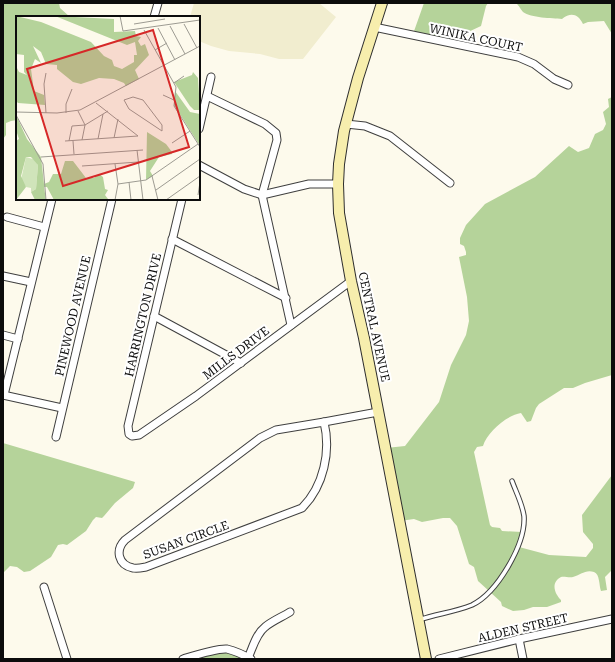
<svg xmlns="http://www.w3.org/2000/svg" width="615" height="662" viewBox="0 0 615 662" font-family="'Roboto Serif',serif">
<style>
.farmland{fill:#f1edcf}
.forest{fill:#b5d39a}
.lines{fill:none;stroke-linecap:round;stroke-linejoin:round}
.service-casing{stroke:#3f3f3f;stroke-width:5.5}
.minor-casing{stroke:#3f3f3f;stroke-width:9}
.secondary-casing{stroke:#2e2e2e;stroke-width:12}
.service{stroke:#fff;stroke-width:3.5}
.minor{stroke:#fff;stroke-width:7}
.secondary{stroke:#f7eead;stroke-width:10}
.labels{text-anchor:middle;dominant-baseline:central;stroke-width:4;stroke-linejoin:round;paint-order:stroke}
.street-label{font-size:12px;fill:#0c0c0c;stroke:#fff}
.inset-road{fill:none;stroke:#9d9b92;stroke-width:1}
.view{fill:#d62828;fill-opacity:0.15;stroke:#d62828;stroke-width:2}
.inset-edge{fill:none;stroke:#0c0c0c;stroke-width:2}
</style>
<rect width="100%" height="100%" fill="#fdfaec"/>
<polygon class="farmland" points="194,3 319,3 336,17 303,59 279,59 260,54 229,51 211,46 199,41 199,17 190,17"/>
<g class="forest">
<polygon points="3,3 59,3 60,8 70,17 17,17 17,120 11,121 6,123 6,135 3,139"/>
<polygon points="424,3 488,3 486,6 481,26 466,33 464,46 413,34"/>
<path d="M508,3H612V34L604,21L588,22L583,24C578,14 571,12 562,19C552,18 531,18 523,12C521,10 520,7 517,4Z"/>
<path d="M612,97V375L585,383L573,388H564L539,404L536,408L531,421L527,422L521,413C507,415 487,432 483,446L477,447L474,452L490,525L492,527L500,528L502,531L522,532L519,547L549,555L586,557L593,548V544L583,532L582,515L612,475V570L605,577L607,590L601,591C599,586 600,574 594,572C586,569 580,575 573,577C569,578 564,576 561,577C550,583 555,594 561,600V602L547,607H533L524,610L513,611L502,606L501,602L478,581L474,567L469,564L457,526L450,518H443L422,522L414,519L400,521L386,448L405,446L439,402L451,365L466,335L469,321L467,297L459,257L466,255V252L464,246L460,244V238L466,225L485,204L535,177L569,146L578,152L589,148L595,134L603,130L606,124L603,112L609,107L608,99Z"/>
<polygon points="3,443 135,482 133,488 115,503 104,516 102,518 96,517 93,520 86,531 67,545 63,544 58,545 51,557 30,571 24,572 17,567 10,566 3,573"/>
<polygon points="223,650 252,659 186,659"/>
</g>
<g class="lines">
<g class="service-casing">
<path id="service" d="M419,620C436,614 455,612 472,605C497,593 526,544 524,516C522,503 516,492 512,481"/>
</g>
<g class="minor-casing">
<g id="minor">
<polyline points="154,17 158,3"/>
<polyline points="374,27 518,57 534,64 554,79 568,85"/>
<polyline points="207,96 265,124 276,133 277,140 262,195 291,325"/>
<polyline points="346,124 365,126 390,136 450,183"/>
<polyline points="199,129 211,77"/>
<polyline points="199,165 244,189 262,195 309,184 338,184"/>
<polyline points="182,199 128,426 129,434 132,436 139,435 196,396 351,281"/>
<polyline points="7,217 44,227"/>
<polyline points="172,239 286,298"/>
<polyline points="3,276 31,282"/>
<polyline points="154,316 241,363"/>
<polyline points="3,335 18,339"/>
<polyline points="3,395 62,408"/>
<polyline points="4,395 52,199"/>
<path d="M324,422C331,451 324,486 302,508L146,567C141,568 137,569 133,568C118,565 115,550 125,540L260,438L276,430Z"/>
<polyline points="324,422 378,412"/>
<polyline points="56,437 112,199"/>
<polyline points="44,587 67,659"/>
<polyline points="519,639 523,659"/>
<path d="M248,658C253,647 256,634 265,627C272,621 282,617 290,612"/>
<path d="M183,659C193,656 217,648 227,649C235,651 244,655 251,659"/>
<polyline points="439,659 519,639 612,619"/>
</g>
</g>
<g class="secondary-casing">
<polyline id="secondary" points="382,3 358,78 344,131 339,164 338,184 339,213 351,281 364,338 426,659"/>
</g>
<use href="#service" class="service"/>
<use href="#minor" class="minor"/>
<use href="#secondary" class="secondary"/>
</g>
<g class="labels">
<g class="street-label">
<text transform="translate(476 38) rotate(12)">WINIKA COURT</text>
<text transform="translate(143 315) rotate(-77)">HARRINGTON DRIVE</text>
<text transform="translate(73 316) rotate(-77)">PINEWOOD AVENUE</text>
<text transform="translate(374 327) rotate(78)">CENTRAL AVENUE</text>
<text transform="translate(236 353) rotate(-37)">MILLS DRIVE</text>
<text transform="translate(186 540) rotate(-20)">SUSAN CIRCLE</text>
<text transform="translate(523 628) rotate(-13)">ALDEN STREET</text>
</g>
</g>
<g transform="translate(16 16)">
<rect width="184" height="184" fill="#fdfaec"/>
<path d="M10,141L20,144L22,149L20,173L15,176V172L10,171L5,164Z" fill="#d0e4ba"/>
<path d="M0,0L25,6L75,26L88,40L96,44L98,50L106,53L118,46V39H121L119,26L111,29L39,0L98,3V16L119,15L120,20L125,21L122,25L125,30L129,28L133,39L119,54L123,63L110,70L108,67L98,63L83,62L65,68L57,66L41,53V49L30,48L25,36L17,30L25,47L19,43L15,53L18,75L28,79L29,89L2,87L0,85V50L3,56L11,59L8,56V39L0,38ZM177,56L182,62L184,94H178L174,90L158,66L176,59ZM159,75L174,96L184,98V130L158,89ZM0,99L11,123L25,141L28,168L33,166L37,158H45L49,145H57L70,162H78L83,158L87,161L89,173L92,174L89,179L92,183L38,184L31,171H28L30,184H19L15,176L20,173L22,149L15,141H10L5,160L10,171L0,184V125L3,123L0,114ZM131,116L150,128L156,136V138L143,141L134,155L137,160L130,164Z" fill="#b5d39a"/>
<path class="inset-road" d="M104,0L107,15L184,4M118,8L149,3M168,8L181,32M154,10L169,38M142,12L159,44M128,14L160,71L158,90L184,131M139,34L151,27M30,57L28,68L30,97M158,67L168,60M147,79L158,84M117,81L127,84L146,109V115L113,93L108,84ZM62,95L69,109L66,124M0,96L41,97L64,94L184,30M50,97V88L56,73M0,99L27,148L30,184M98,122L102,103M82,123L87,98M49,125L122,120L80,87M53,125L56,110L69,109L92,95M57,125L58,138M156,127L174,115M121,134L127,184M25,141L127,134M99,148L102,168M66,150L122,146M136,160L142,184M113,166L115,184M102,168L130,164L182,128M140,174L184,143M182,179L184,166M99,184L102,168M150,184L184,160"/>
<path class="view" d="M137,14L173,131L47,170L11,53Z"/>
<rect width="184" height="184" class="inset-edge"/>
</g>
<rect width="615" height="662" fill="none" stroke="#0c0c0c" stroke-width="8"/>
</svg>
